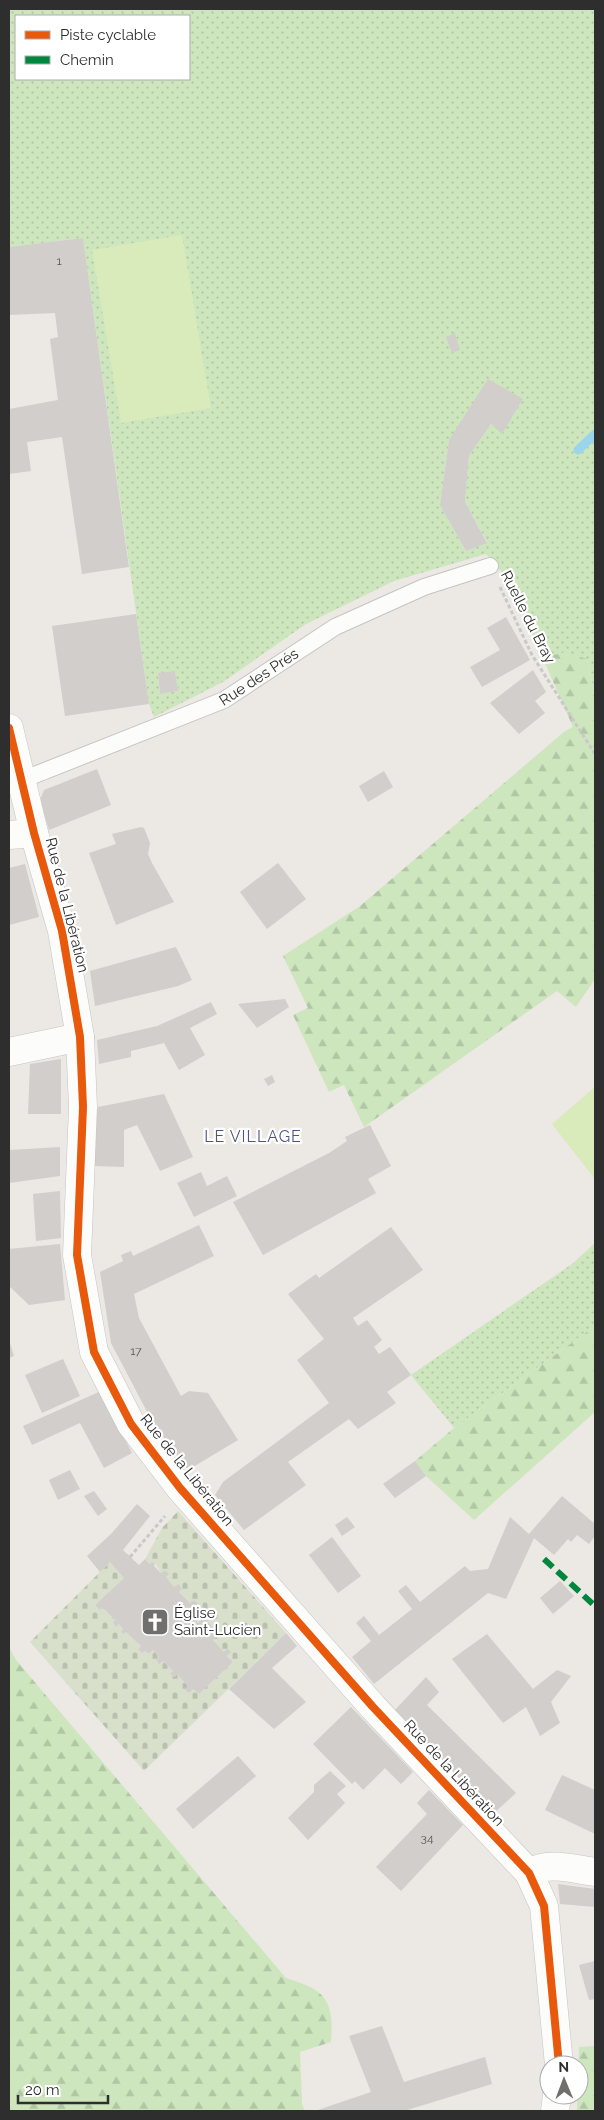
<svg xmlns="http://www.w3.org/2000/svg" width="604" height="2120" viewBox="0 0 604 2120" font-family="Raleway,sans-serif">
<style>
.grass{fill:url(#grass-dots);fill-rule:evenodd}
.forest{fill:url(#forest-firs)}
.cemetery{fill:url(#cemetery-stones)}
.pitch{fill:#d9eabb}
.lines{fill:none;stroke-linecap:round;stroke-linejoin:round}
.stream{stroke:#99d6ec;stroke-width:9}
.building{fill:#d1cecb}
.lane-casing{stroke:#c5c4c5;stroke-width:18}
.street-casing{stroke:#c5c4c5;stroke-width:29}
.secondary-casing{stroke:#c5c4c5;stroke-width:29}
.path{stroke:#c9c9c8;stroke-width:3;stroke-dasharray:4 2.5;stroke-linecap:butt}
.lane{stroke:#fcfcfb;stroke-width:16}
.street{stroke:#fcfcfb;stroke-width:28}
.secondary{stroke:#fcfcfb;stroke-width:28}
.quiet{stroke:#00873e;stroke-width:6;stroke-dasharray:12 6;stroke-linecap:butt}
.cycleway-casing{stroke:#fff;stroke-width:11}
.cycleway{stroke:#e8590c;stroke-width:8}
.labels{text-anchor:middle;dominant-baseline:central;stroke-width:4.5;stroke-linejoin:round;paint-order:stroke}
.number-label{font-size:12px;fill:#585857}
.street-label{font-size:15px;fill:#2e2e2e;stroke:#fff}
.poi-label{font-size:15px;fill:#2e2e2e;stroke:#fff;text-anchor:start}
.neighbourhood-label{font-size:16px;letter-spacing:1px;fill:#4d5680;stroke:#fff}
</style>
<defs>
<pattern id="grass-dots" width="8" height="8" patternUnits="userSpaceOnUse" patternTransform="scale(1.25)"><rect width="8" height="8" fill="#cee6be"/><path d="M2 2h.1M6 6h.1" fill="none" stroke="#b1c6a4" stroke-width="1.8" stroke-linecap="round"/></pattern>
<pattern id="forest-firs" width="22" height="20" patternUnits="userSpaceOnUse" patternTransform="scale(1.25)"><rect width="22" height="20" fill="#cee6be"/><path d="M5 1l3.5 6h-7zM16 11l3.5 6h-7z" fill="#b1c6a4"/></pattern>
<pattern id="cemetery-stones" width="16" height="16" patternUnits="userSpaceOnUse" patternTransform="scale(1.25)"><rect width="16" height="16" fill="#d8e0cc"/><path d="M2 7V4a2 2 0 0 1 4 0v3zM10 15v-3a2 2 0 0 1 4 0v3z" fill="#bac0b0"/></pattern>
</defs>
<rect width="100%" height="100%" fill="#ece8e4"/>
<g class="grass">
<path d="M9,9H595V695L587,659L550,656L545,663L506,577L486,554L394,581L306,624L223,682L154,717L149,704L83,238L9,247ZM16,16H189V79H16ZM523,399L502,433L491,424L469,456L465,502L487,542L466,551L440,505L449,440ZM175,671L178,691L160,694L158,674Z"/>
<polygon points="595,1243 595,1326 454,1428 411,1375 572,1264"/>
</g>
<g class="forest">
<polygon points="565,652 587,659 595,695 595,979 576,1007 557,991 364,1127 344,1085 329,1092 293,1015 308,1008 283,956 360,906 565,731 573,727 545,663 550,656"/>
<polygon points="595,1326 595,1412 474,1520 426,1476 415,1461 454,1428"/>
<path d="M9,1647L16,1660L286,1978C326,1990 334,2000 331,2042L300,2052L302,2104L305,2111H9Z"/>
<polygon points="595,2046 595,2111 577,2111 579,2047"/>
</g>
<polygon class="cemetery" points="178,1511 286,1633 144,1771 30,1642 110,1562 124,1578 95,1605 100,1609 102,1607 115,1620 113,1623 116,1627 119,1624 123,1629 121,1632 124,1634 126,1632 141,1646 138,1649 142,1653 145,1651 149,1654 153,1650 159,1657 156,1660 159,1663 163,1661 173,1671 171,1675 174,1677 177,1674 188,1686 185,1690 189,1693 193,1689 199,1694 233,1662 227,1656 230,1652 224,1652 213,1640 219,1633 204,1618 198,1623 188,1613 197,1604 194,1600 190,1603 179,1592 182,1589 179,1584 174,1587 166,1577 165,1570 161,1573 155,1563 151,1562 150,1564 145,1559 162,1528"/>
<g class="pitch">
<polygon points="182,235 211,408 121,423 92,250"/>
<polygon points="595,1087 595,1179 552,1124"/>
</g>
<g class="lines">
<polyline class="stream" points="578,450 595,434"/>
</g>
<g class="building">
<polygon points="83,238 129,567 82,574 62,437 27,442 31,471 9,474 9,409 58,400 50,339 58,337 55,313 9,315 9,247"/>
<polygon points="455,333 460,350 452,353 446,337"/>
<polygon points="488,379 523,399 502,434 491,424 469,456 465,502 487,543 466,551 440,505 449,440"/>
<polygon points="136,614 149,704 65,716 52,626"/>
<polygon points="506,617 530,660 482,687 470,667 500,650 487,628"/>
<polygon points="533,670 546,692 535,701 545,713 519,734 490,703"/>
<polygon points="175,671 178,691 160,694 158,673"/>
<polygon points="97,769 111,805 49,830 40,800 44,790"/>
<polygon points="384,771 393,787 368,802 359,786"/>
<polygon points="141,827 144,828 150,843 148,854 152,863 174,902 116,925 89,853 116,844 112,834"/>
<polygon points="278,863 306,899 267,929 240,892"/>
<polygon points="25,864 39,917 9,925 9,868"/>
<polygon points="176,947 192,980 178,986 95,1006 90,971"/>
<polygon points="285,999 289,1007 257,1028 238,1004"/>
<polygon points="211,1002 217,1014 190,1028 205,1055 179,1070 164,1043 131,1051 131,1057 99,1064 97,1040 157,1026"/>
<polygon points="61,1059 61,1114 28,1114 30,1064"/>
<polygon points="272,1075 275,1082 268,1086 264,1079"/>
<polygon points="164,1094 193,1157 160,1171 137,1125 124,1130 124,1167 95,1166 95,1119 98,1107"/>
<polygon points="370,1125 391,1166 368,1179 376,1193 263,1255 233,1202 329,1153 347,1141 345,1137"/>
<polygon points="60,1147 60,1176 9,1183 9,1150"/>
<polygon points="201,1172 207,1186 227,1176 237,1196 194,1217 177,1183"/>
<polygon points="60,1191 61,1238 36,1241 33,1194"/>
<polygon points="199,1225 214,1256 134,1294 139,1318 181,1396 189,1391 208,1393 238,1440 188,1470 153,1423 111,1343 100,1272 123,1261 121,1255 131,1251 133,1256"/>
<polygon points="391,1227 423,1270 353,1318 358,1326 367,1320 382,1340 374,1347 379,1354 390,1347 411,1375 387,1392 396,1403 358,1429 349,1419 288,1462 306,1485 244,1530 215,1495 223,1482 329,1403 297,1360 324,1339 288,1294 316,1274 319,1278"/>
<polygon points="60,1244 65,1300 29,1305 9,1286 9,1249"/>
<polygon points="9,1340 14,1356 9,1358"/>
<polygon points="63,1359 80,1396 42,1413 25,1375"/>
<polygon points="101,1391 132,1453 104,1468 80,1423 32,1445 23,1426"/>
<polygon points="415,1461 426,1476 395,1498 383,1484"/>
<polygon points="70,1470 80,1489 58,1500 49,1480"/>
<polygon points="94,1491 107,1509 98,1516 84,1496"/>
<polygon points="562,1496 595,1524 595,1536 589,1544 577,1535 571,1542 568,1539 554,1555 534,1538 506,1599 488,1593 374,1684 352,1657 371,1641 356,1623 364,1616 379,1635 412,1609 398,1591 406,1585 420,1602 465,1566 470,1571 488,1569 510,1517 529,1534"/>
<polygon points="137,1504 150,1516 123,1550 139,1565 145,1559 150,1564 151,1562 155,1563 154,1566 161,1573 165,1570 169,1574 166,1577 174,1587 179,1584 182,1589 179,1592 190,1603 194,1600 198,1604 188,1613 198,1623 204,1618 220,1634 213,1640 224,1652 227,1649 231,1652 227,1656 233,1662 199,1694 193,1689 189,1693 185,1690 188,1686 177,1674 174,1677 170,1674 173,1671 163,1661 159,1664 156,1660 159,1657 153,1650 149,1654 145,1651 142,1653 138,1649 141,1646 126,1632 124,1634 121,1632 123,1629 119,1624 116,1627 113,1623 115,1620 102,1607 100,1610 95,1605 124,1578 110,1562 100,1572 87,1556 111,1534"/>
<polygon points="347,1517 355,1527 342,1536 335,1525"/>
<polygon points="332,1537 361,1576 338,1593 309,1555"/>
<polygon points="560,1581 574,1596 553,1614 540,1598"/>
<polygon points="286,1633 297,1646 272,1668 306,1702 274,1729 229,1689"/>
<polygon points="487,1634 533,1689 557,1670 571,1676 551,1702 560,1723 540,1736 526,1707 503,1723 452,1659"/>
<polygon points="426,1677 439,1692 427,1705 516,1793 493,1814 392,1713"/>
<polygon points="351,1707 413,1772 401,1784 385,1768 363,1790 355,1781 352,1784 313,1744"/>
<polygon points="238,1756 256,1776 193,1829 176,1809"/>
<polygon points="330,1771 346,1786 337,1794 345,1803 308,1840 288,1818 314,1792 314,1785"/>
<polygon points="562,1775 595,1790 595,1834 545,1810"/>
<polygon points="429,1790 463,1825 401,1891 376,1867 427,1814 417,1803"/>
<polygon points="558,1884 595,1889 595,1907 560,1904"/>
<polygon points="595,1961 595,1999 589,2000 579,1965"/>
<polygon points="382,2026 404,2082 485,2057 492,2084 404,2111 315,2111 371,2092 349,2036"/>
</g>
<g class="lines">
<g class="lane-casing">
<g id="lane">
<path id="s1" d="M22,780L224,700L335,627L424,587L490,566"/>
</g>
</g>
<g class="street-casing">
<g id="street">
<polyline points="9,835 34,833"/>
<polyline points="9,1052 80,1037"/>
<path d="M529,1873C549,1861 573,1869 595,1872"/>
</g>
</g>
<g class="secondary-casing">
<g id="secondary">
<polyline points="9,728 34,833 62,931 80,1037 83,1107 77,1255 94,1352 131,1424 180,1488 373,1707 529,1873 544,1906 559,2065"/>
<polyline points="555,2111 557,2095"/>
</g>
</g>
<g class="path">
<polyline points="500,587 532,655 595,754"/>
<polyline points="130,1557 165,1516"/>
</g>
<use href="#lane" class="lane"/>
<use href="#street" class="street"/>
<use href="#secondary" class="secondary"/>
<polyline class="quiet" points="544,1559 595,1606"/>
<g class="cycleway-casing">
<polyline id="cycleway" points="9,728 34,833 62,931 80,1037 83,1107 77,1255 94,1352 131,1424 180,1488 373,1707 529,1873 544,1906 559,2065"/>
</g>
<use href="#cycleway" class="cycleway"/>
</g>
<defs>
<g id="church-square" transform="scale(1.4375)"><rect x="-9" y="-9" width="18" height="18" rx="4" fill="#706f6e" stroke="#fff"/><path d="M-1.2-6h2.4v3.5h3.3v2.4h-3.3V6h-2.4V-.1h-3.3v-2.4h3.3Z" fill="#fff"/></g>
</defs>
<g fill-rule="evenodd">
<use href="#church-square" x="155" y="1622"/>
</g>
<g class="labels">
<g class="number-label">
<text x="59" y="261">1</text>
<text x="136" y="1351">17</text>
<text x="427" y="1838">34</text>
</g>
<g class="street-label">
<text transform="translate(528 617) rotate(63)">Ruelle du Bray</text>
<text stroke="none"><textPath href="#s1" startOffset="259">Rue des Prés</textPath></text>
<text transform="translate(67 905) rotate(76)">Rue de la Libération</text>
<text transform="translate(187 1470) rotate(51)">Rue de la Libération</text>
<text transform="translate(454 1773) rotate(47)">Rue de la Libération</text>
</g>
<g class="poi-label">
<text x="174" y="1613">Église<tspan x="174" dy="17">Saint-Lucien</tspan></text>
</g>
<g class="neighbourhood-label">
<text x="253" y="1136">LE VILLAGE</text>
</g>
</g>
<rect width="604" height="2120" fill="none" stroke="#2e2e2e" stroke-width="20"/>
<rect x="15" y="15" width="175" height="65" fill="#ffffff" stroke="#ababab"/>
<rect x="25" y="31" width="25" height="8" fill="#e8590c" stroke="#ababab"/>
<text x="60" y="40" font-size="15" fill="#2e2e2e">Piste cyclable</text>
<rect x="25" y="56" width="25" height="8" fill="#00873e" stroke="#ababab"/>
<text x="60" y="65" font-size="15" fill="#2e2e2e">Chemin</text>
<g transform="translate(564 2080) rotate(359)"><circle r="24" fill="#ffffff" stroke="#ababab"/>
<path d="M0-4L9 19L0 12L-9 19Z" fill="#706f6e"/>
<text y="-8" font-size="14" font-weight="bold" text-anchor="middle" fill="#2e2e2e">N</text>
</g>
<path d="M18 2095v8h90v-8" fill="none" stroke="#2e2e2e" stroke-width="2.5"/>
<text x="25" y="2095" font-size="15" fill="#2e2e2e" stroke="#ffffff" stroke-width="4" paint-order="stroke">20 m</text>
</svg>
